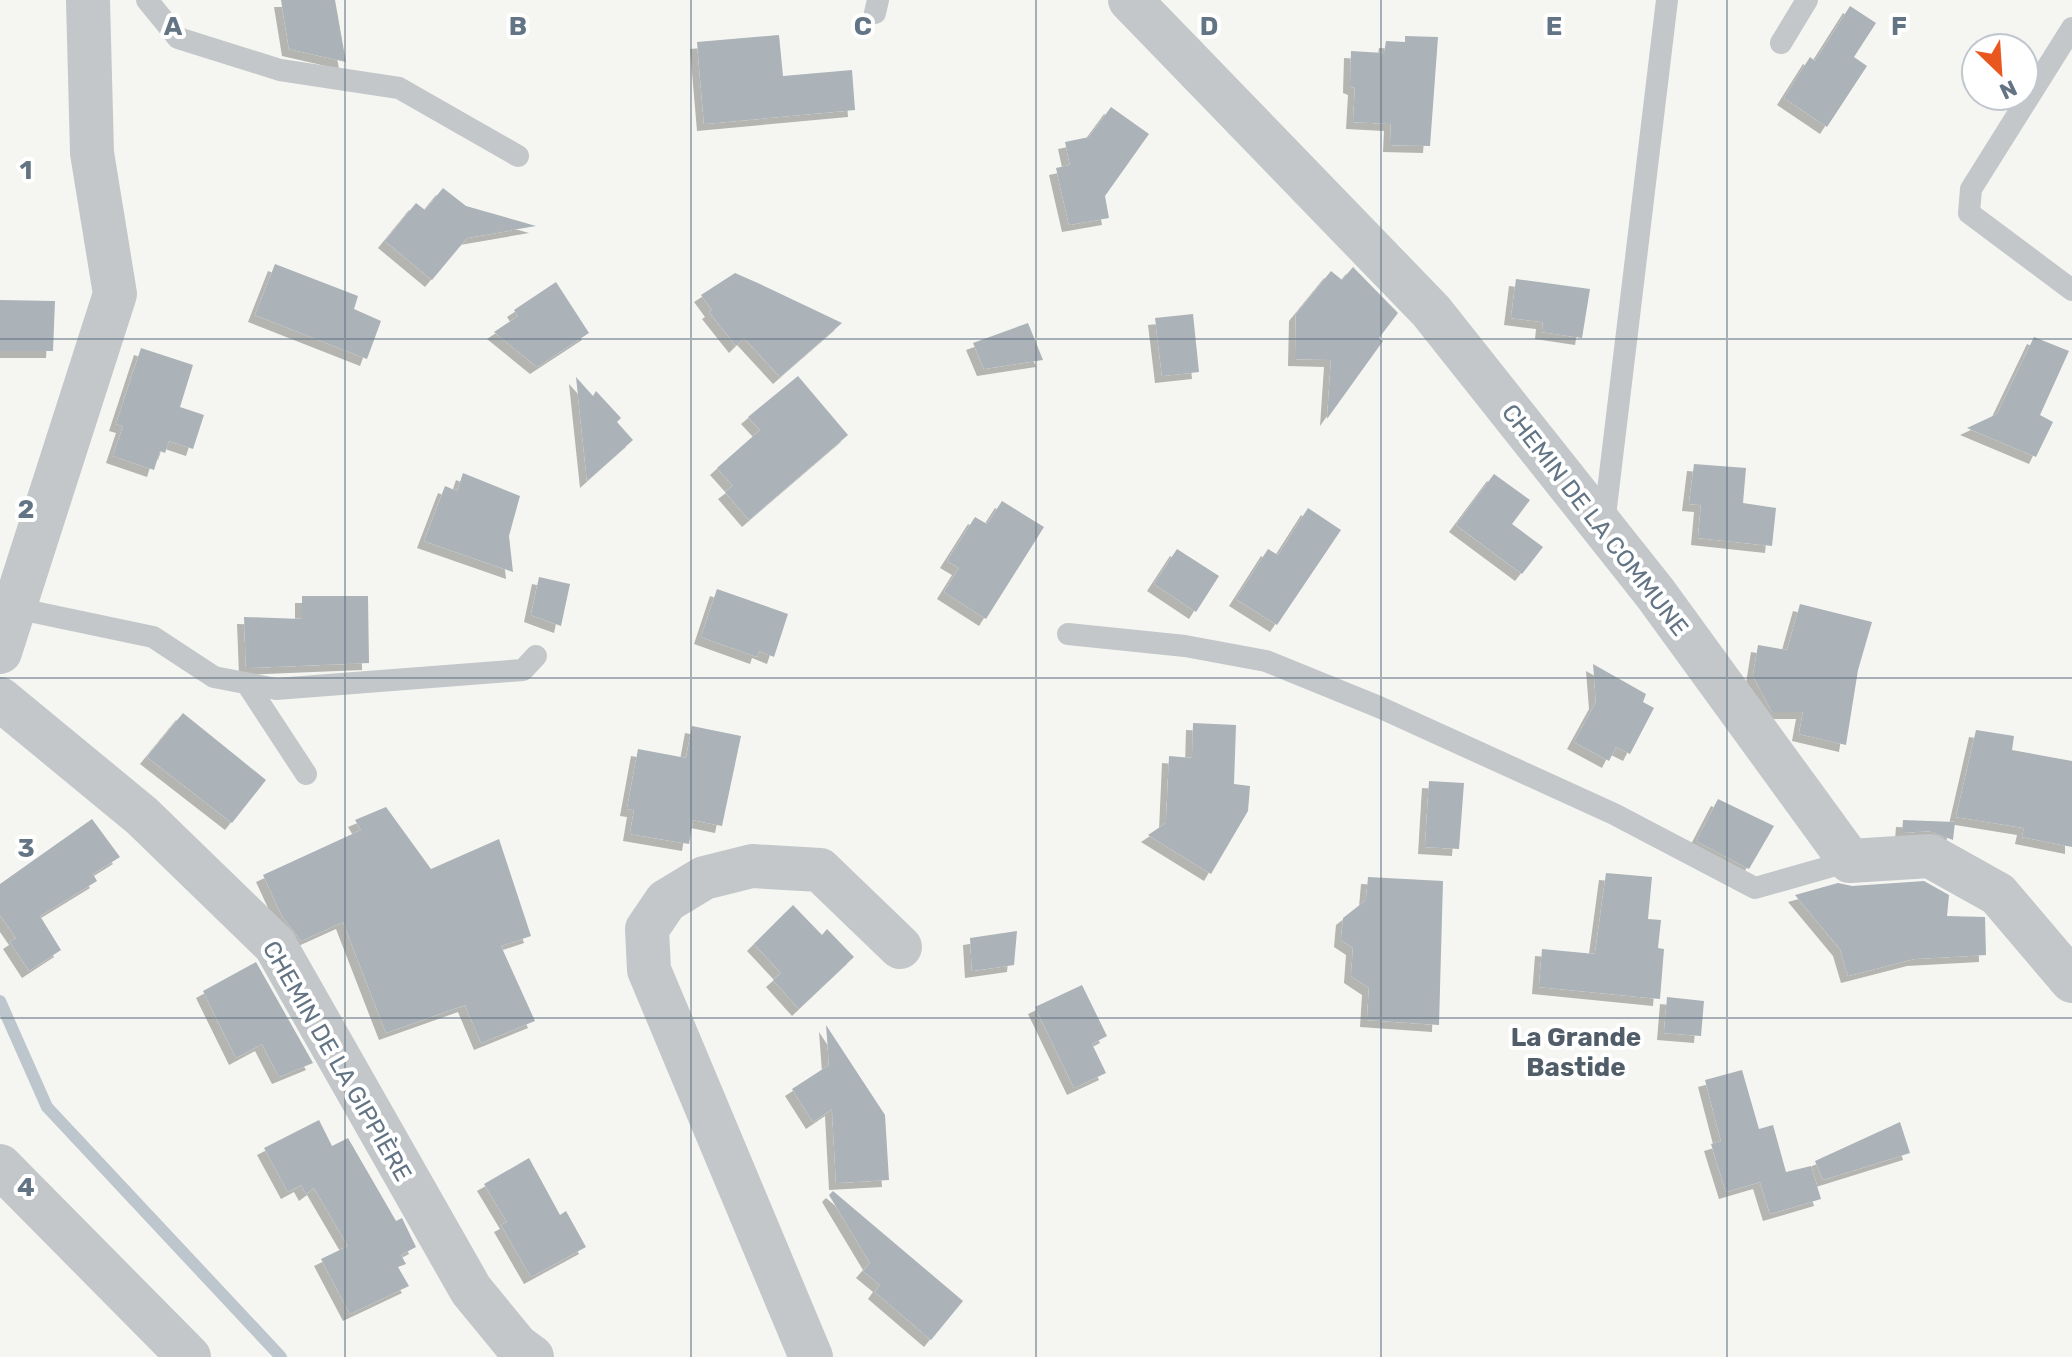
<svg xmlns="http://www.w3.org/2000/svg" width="2072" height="1357" viewBox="0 0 2072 1357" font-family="Rubik,sans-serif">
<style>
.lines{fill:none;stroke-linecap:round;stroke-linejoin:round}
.stream{stroke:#bcc6cc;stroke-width:12}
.building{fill:#abb2b8;filter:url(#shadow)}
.service{stroke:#c3c7ca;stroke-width:22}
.minor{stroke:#c3c7ca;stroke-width:44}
.grid{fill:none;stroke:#637484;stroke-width:2;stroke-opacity:0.55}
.labels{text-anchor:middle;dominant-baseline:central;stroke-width:8;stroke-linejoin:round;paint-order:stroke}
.street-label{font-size:24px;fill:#637484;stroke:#fff}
.neighbourhood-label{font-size:26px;font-weight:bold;fill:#515d69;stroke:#fff}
.grid-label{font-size:26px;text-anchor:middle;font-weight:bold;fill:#637484;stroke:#fff;stroke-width:8;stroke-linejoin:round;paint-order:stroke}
</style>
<defs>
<filter id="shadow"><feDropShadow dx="-7" dy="7" stdDeviation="0" flood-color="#0004"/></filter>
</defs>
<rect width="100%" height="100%" fill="#f5f6f2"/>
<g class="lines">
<polyline class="stream" points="0,1001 47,1107 281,1357"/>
</g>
<g class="building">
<polygon points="281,0 335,0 346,62 289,49"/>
<polygon points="1850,6 1876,23 1854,57 1867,66 1827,127 1784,98 1810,57 1815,61"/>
<polygon points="779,35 783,76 852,70 855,110 704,124 697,42"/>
<polygon points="1405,36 1438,37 1430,146 1390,145 1391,124 1353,122 1355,88 1350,86 1351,51 1384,53 1386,41 1405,42"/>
<polygon points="1111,107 1149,134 1105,196 1109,218 1069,225 1056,168 1070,165 1065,142 1089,137"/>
<polygon points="443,188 466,206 536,226 467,238 432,280 385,241 416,203 425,210"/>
<polygon points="275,264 358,296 354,309 381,321 367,359 255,315"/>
<polygon points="1353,267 1398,313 1379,338 1383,341 1327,419 1331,360 1295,359 1296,314 1331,271 1342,280"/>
<polygon points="735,273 760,284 842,323 780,377 744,338 736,346 709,312 712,310 701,295"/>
<polygon points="1516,279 1590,289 1582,338 1542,332 1543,322 1511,318"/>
<polygon points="556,282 589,333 537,367 494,332 518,316 514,310"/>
<polygon points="0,300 55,301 53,351 0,351"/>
<polygon points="1193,314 1199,372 1162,376 1155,318"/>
<polygon points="1028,323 1043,360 984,369 973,343"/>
<polygon points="2034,337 2069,351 2040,415 2053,422 2036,457 1967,428 1997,414"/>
<polygon points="141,348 193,365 180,407 204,415 193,449 169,441 165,453 160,451 154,470 113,456 123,426 116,424"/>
<polygon points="798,376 848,435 749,520 725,492 733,486 717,468 760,430 748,417"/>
<polygon points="576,377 593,396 596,391 621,418 617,422 633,440 587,481"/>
<polygon points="1694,464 1746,468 1743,503 1776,508 1772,546 1698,538 1701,505 1689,504"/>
<polygon points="463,473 520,496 509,536 513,572 424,541 445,486 457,491"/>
<polygon points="1494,474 1530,500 1512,524 1543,547 1522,574 1456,525"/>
<polygon points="1002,501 1044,527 986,619 944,592 959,568 947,561 975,517 987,524"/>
<polygon points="1308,508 1341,530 1277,625 1236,599 1268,549 1278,555"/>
<polygon points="1177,549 1219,576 1196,612 1154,584"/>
<polygon points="539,577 570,584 561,626 531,615"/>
<polygon points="717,589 788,614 774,657 759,651 757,657 701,637"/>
<polygon points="302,596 368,596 369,663 246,668 244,617 302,619"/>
<polygon points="1800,604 1872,622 1858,670 1846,745 1799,734 1803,712 1772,712 1753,676 1758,645 1787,650"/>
<polygon points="1593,664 1646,694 1643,702 1654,708 1630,754 1616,747 1609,761 1574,742 1596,702"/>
<polygon points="183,713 266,780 232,823 147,757"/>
<polygon points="1193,723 1236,725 1234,784 1250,786 1248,811 1211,874 1148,835 1166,823 1169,756 1192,758"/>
<polygon points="692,726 741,736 722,826 693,820 689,844 630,834 634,810 627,809 638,749 686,758"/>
<polygon points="1976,730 2014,736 2012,750 2072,761 2072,847 2022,837 2024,828 1956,817"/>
<polygon points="1429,781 1464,783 1459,849 1425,847"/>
<polygon points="1718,799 1774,826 1749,869 1696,841"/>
<polygon points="386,807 431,869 499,839 531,936 501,946 535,1021 481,1043 465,1005 386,1033 343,922 301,941 282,916 263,875 361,830 355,820"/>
<polygon points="92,819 120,857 93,874 97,881 40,916 61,950 29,971 10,942 16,938 0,915 0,884"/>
<polygon points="1903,820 1955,822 1953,840 1929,831 1902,833"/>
<polygon points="1606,873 1652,877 1648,919 1661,920 1658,948 1664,949 1660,999 1539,987 1542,949 1595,954"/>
<polygon points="1368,877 1443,881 1439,1025 1367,1020 1369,988 1351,976 1353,948 1341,940 1343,918 1366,900"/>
<polygon points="1924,881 1949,895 1947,916 1985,917 1986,955 1914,959 1848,976 1840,949 1795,895 1838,883 1852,886"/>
<polygon points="793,905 822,935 827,929 854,957 799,1009 773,980 781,973 754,944"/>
<polygon points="1017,931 1014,965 972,971 970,938"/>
<polygon points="256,962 313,1063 279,1077 262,1044 236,1058 203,991"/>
<polygon points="1082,985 1107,1036 1092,1044 1106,1073 1074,1088 1035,1007"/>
<polygon points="1667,997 1704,1001 1701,1036 1664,1033"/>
<polygon points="826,1025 885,1115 889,1180 836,1183 832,1109 813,1122 792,1089 829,1065"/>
<polygon points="1742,1070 1759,1129 1773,1125 1786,1172 1811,1166 1821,1199 1770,1214 1760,1182 1726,1192 1711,1144 1721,1141 1705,1080"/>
<polygon points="319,1120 332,1146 348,1138 396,1221 402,1218 416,1247 401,1255 406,1264 398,1267 409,1286 350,1314 321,1259 348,1246 314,1188 306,1194 301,1185 288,1192 264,1148"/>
<polygon points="1900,1122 1910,1153 1823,1180 1815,1161"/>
<polygon points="529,1158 560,1215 566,1211 586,1247 531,1277 501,1225 507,1222 484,1184"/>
<polygon points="833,1191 963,1301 931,1340 875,1292 880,1285 863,1271 870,1263 829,1195"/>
</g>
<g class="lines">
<g class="service">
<polyline points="147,0 178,38 280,70 399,88 518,156"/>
<polyline points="875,13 878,0"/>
<polyline points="2072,28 1971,189 1969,213 2072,290"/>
<polyline points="1781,43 1807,0"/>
<polyline points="1604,524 1667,0"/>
<polyline points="15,608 153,637 214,677 276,689 523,670 536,656"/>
<polyline points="1068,634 1185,646 1266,661 1379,707 1614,814 1755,888 1850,861"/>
<polyline points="247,684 306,774"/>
</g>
<g class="minor">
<polyline points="1130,0 1431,311 1655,593 1850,861 1930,856 1998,894 2072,981"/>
<polyline points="0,652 115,294 92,153 88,0"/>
<polyline points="0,699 142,816 275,945 471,1290 517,1346 532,1357"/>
<polyline points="0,1166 189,1357"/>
<polyline points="811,1357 649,970 647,929 666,901 704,878 752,866 820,870 900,947"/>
</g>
</g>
<path class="grid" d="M345,0V1357M691,0V1357M1036,0V1357M1381,0V1357M1727,0V1357M0,339H2072M0,678H2072M0,1018H2072"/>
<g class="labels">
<g class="street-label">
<text transform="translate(1595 520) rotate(52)">CHEMIN DE LA COMMUNE</text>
<text transform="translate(337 1061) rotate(60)">CHEMIN DE LA GIPPIÈRE</text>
</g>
<g class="neighbourhood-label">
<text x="1576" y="1037">La Grande<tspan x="1576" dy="30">Bastide</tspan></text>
</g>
</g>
<g class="grid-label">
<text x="173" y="35">A</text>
<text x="518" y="35">B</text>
<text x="863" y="35">C</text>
<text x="1209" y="35">D</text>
<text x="1554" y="35">E</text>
<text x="1899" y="35">F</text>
<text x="26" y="179">1</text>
<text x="26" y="518">2</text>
<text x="26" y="857">3</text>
<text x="26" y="1196">4</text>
</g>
<g transform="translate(2000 72) rotate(155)"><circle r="38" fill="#ffffff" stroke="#c1c7ce" stroke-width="2"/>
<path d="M0-6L14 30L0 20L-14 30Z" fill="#e9571e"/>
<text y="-12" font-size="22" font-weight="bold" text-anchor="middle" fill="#637484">N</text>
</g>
</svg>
